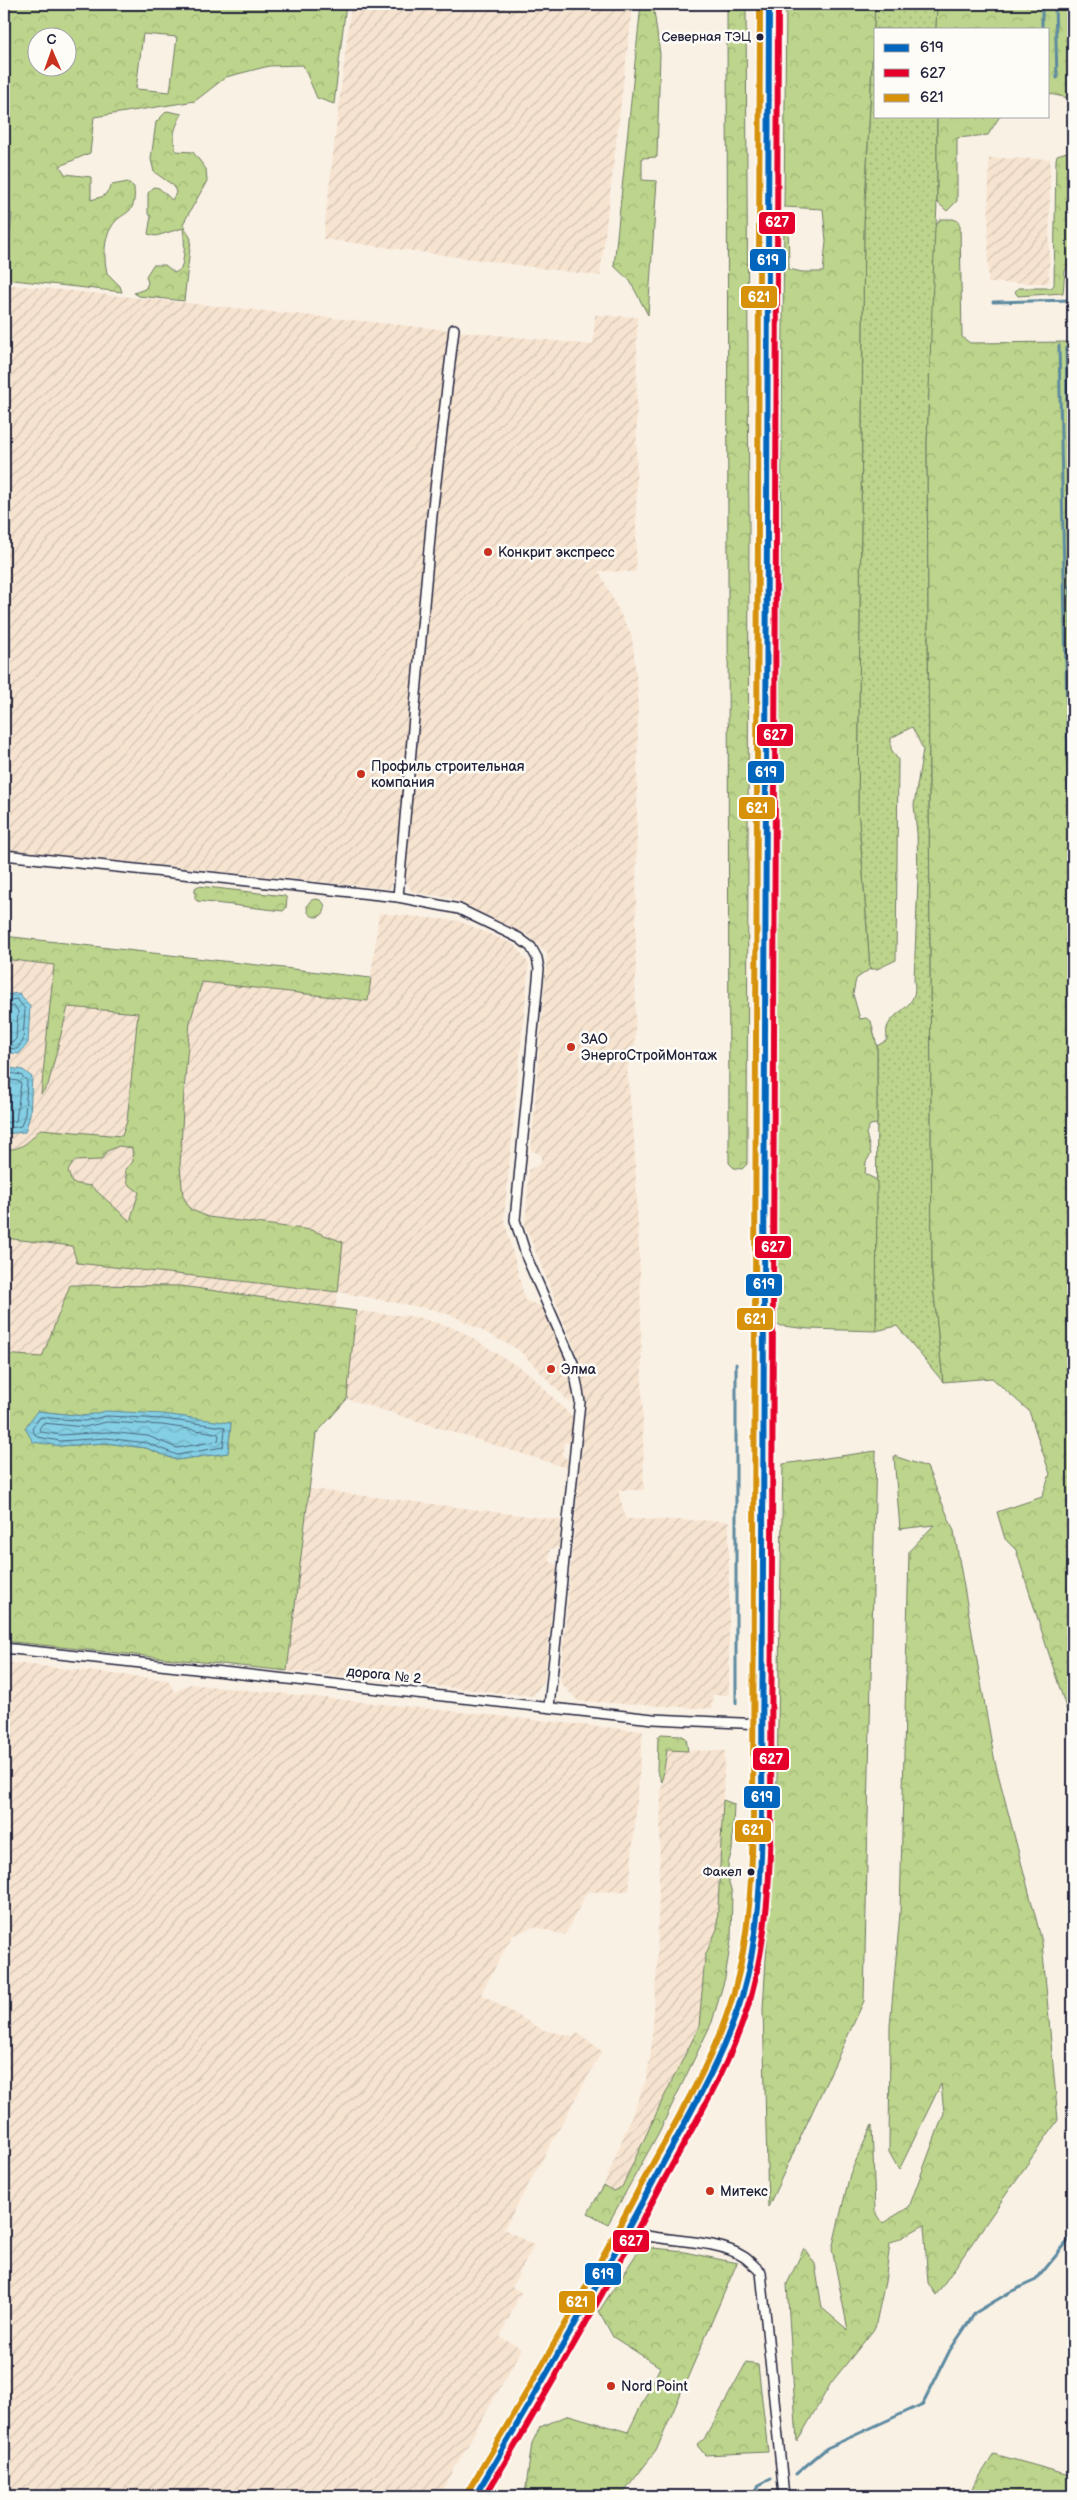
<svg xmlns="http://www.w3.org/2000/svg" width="1077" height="2500" viewBox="0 0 1077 2500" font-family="'Balsamiq Sans',sans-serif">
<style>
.industrial{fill:url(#industrial-furrows)}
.green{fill:url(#green-dots);stroke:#6f7b63}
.forest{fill:url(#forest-crowns);stroke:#6f7b63;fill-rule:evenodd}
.water{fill:url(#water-waves);stroke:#5d8aa0}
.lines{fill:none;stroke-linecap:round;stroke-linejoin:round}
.shore{stroke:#49677f;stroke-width:1}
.stream{stroke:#5d8aa0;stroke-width:3}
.street-casing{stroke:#22223b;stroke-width:12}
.secondary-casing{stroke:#22223b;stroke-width:16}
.street{stroke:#fdfcf7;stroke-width:9}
.secondary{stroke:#fdfcf7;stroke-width:12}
.bus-1-casing{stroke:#fdfcf7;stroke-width:10}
.bus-2-casing{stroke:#fdfcf7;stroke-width:10}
.bus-3-casing{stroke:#fdfcf7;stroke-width:10}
.bus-1{stroke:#0065bd;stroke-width:6}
.bus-2{stroke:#e4002b;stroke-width:6}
.bus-3{stroke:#d79209;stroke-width:6}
.bus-dot{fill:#22223b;stroke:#fdfcf7;stroke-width:2}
.poi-dot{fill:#c8321e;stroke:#fdfcf7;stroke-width:2}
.labels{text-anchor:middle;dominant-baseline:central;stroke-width:5;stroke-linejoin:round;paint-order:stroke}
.bus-label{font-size:13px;fill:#22223b;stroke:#fdfcf7;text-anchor:end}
.poi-label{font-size:14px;fill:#22223b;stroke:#fdfcf7;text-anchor:start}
.street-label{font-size:14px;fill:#22223b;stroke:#fdfcf7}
.line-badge{stroke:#fdfcf7;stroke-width:2}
.badge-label{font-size:14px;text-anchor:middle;font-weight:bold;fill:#fff}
</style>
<defs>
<pattern id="industrial-furrows" width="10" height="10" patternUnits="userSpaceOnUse" patternTransform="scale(1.25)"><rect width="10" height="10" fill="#f7e4d0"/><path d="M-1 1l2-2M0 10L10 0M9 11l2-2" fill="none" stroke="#d3c3b4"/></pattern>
<pattern id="green-dots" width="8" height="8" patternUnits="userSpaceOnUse" patternTransform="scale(1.25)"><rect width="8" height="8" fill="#bcd48b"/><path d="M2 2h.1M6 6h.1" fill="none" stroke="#a1b679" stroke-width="1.8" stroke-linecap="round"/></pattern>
<pattern id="forest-crowns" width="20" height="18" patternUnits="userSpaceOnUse" patternTransform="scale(1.25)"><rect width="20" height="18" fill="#bcd48b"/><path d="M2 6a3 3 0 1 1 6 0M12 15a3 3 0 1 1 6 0" fill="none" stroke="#a1b679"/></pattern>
<pattern id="water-waves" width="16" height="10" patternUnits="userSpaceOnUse" patternTransform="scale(1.25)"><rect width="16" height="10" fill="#84cfe4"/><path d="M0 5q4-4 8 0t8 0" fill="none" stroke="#72b1c4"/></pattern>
</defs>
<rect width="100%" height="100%" fill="#faf1e5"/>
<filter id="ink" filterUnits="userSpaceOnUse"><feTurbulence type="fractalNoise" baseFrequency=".02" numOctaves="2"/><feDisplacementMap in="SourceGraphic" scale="10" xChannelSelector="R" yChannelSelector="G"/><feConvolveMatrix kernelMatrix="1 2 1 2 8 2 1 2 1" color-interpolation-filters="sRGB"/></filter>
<g filter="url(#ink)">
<g class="industrial">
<polygon points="351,4 633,4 600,276 323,239"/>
<polygon points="989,158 1050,159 1049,283 988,283"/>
<polygon points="4,284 593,345 595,315 637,317 636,572 599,571 632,637 638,693 635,1047 627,1069 634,1137 640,1273 644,1490 618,1490 626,1519 729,1521 729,1695 713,1695 712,1709 578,1701 560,1682 586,1404 580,1362 525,1225 529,1170 541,1163 541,1155 531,1150 547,953 528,935 451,898 412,892 405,879 392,877 391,889 4,849"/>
<polygon points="379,913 459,921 515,945 529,964 504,1218 525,1300 544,1308 569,1367 574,1394 570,1403 519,1350 456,1317 435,1310 338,1292 321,1396 4,1361 4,959 368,1001"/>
<polygon points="356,1311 417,1317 458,1329 530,1374 574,1419 570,1442 564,1443 562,1455 568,1460 567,1468 347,1399"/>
<polygon points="310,1489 561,1520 559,1547 550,1549 549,1561 557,1565 544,1680 533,1696 287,1671"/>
<polygon points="4,1662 168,1680 175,1692 189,1684 643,1731 629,1891 587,1892 565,1935 534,1927 512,1936 481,1994 543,2030 573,2036 577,2032 602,2051 504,2229 534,2245 512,2287 521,2292 500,2337 522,2349 439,2496 4,2496"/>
<polygon points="667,1750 725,1751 717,1929 705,1956 699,2027 663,2099 622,2187 613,2191 604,2185 646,2080 651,2051 657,1966 661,1792"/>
</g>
<path class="green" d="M875,4H937L936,29H876V116H937V202L927,443L932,1275L943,1382L897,1326L876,1331L877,1046L887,1040C887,1037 886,1032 887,1028C893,1009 920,1009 914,980L918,879L917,833L914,805L923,749L912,727L891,738V749L898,760L896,960L877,969H870L858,808L864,223Z"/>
<g class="forest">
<path d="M4,4H346L334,104L317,98L303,65L269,66L226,77L195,101L94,117L90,153L60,166L65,174L91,177V200L104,196L112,185L128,182L134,187C137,218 123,209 112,226C103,240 104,258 107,273L120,286L122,292L4,279V242L10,233L12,214L4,212ZM143,34L177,37L170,92L136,89ZM38,38H68V68H38Z"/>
<polygon points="641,4 653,4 660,54 657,157 642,158 642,180 657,181 648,315 630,281 614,266"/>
<polygon points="727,4 746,4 749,529 747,1164 742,1169 734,1168 729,1163"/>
<polygon points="786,4 875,4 864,223 858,808 870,969 856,979 853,994 860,1019 866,1018 871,1021 877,1046 877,1124 870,1125 866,1133 871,1154 866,1162 865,1174 877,1180 876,1331 809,1329 774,1325 784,217 788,219 789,269 802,272 823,272 826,241 823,209 784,207"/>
<polygon points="937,4 1073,4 1073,99 1050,94 1048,92 1048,29 936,29"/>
<path d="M167,111L182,114C175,127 171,136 176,151L193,152L206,169L207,181L183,224L191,239L184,301L139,296L134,293L145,289L148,283L146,276L153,265H165L175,273L181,269C185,255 185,243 183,228L156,236L148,234L151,216L148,214V193L154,187L159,188L172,200L176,193L174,186L154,172L151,159L156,122Z"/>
<polygon points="937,116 1000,116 988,135 957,138 957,201 947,211 937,202"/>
<polygon points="1070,151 1073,152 1073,259 1065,271 1063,293 1018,296 1015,292 1018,288 1051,288 1054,285 1056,160 1057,155"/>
<polygon points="940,219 953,219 958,221 960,226 962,337 970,343 1073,342 1073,1730 1016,1550 1005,1539 997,1512 1042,1497 1050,1474 1029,1411 992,1378 943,1382 932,1275 927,443 935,227"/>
<polygon points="198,886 285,896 287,898 286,908 283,911 197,901 195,898 195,888"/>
<circle cx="316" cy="908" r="9"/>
<path d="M4,936L371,978L368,1001L202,982L190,1022L184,1091L180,1166L183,1196L190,1209L208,1217L311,1230L343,1242L338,1292L77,1263L72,1246L4,1238V1149C21,1151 30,1141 40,1129L122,1136L127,1121L138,1013L68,1007L48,1085L41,1094L54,965L4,959ZM119,1146L132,1148L133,1162L125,1169L128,1184L139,1192L130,1221L91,1186L72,1183L68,1171L74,1161L101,1160L107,1151Z"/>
<path d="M70,1285L181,1286L356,1311L347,1399L316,1434L287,1671L4,1641V1354L42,1357ZM37,1411L84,1416L231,1423L228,1453L176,1460L146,1448L106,1443L60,1446Z"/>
<polygon points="876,1451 864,2001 768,2207 763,2009 777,1776 783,1464"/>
<polygon points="894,1456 927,1467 954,1531 995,1762 1042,1942 1058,2120 936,2295 928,2283 924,2225 890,2244 885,2282 875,2328 831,2383 797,2442 787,2284 804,2248 815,2264 822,2308 848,2330 832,2249 850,2174 872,2125 875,2211 883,2223 909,2207 944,2113 941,2084 899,2170 889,2152 890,2026 900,1913 909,1551 934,1525 900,1529"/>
<polygon points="661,1734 680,1735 686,1738 688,1751 667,1750 662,1782 657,1771 658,1737"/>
<polygon points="723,1800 734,1804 732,1851 728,1864 729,1884 732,1892 731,1940 725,1978 712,2022 658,2134 608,2224 588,2213 604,2185 613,2191 622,2187 663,2099 699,2027 705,1956 717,1929"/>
<polygon points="641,2247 675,2250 737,2263 656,2451 621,2496 529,2496 525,2494 532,2443 540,2427 569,2415 628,2432 660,2367 613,2337 599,2311"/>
<polygon points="746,2363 758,2365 768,2452 705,2455 697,2445 705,2438"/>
<polygon points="994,2454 1073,2476 1073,2496 967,2496"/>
</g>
<g class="water">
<polygon points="19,993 30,1006 28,1043 19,1054 4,1052 4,995"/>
<polygon points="4,1067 23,1070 32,1077 30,1115 25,1132 4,1134"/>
<polygon points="37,1411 84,1416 106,1411 163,1414 231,1423 228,1453 176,1460 146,1448 106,1443 60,1446 33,1442 25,1428"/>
</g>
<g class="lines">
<g class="shore">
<polyline points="4,1001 17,999 25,1009 23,1041 17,1049 4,1048"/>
<polyline points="4,1007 14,1006 18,1011 16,1039 13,1042 4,1041"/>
<polyline points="4,1072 21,1075 27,1081 25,1114 21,1126 4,1129"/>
<polyline points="4,1079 18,1081 21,1083 16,1121 4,1123"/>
<polygon points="107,1416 163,1419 224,1427 225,1430 223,1447 177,1455 147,1443 106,1438 60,1441 37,1437 32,1429 40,1417 84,1421"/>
<polygon points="107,1422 162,1425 216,1433 219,1435 218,1441 177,1448 148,1436 107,1432 61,1435 41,1432 39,1429 43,1423 84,1427"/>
</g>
<g class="stream">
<polyline points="1042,4 1042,29"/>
<polyline points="1055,4 1057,78"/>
<polyline points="993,302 1073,300"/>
<polyline points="1059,346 1073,987"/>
<polyline points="1066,348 1073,705"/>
<polyline points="736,1364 736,1703"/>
<polyline points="796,2474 827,2448 923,2404 950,2350 975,2313 1010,2292 1036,2280 1073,2235"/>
<polyline points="750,2496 759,2485 771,2479"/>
</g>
<g class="street-casing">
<g id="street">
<polyline points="4,855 398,897 459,909 519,938 531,947 537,958 539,969 515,1220 527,1258 573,1363 580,1402 549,1707"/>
<polyline points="398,897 432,515 454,329"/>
<polyline points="4,1648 653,1719 762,1724"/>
<path d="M627,2232C662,2242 715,2238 744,2257C750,2261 755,2267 761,2272L784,2496"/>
</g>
</g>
<g class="secondary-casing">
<path id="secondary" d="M475,2496C540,2389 601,2280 660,2169C695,2105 733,2041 749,1969C766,1893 761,1802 762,1724L769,4"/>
</g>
<use href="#street" class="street"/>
<use href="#secondary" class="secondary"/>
<g class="bus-1-casing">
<path id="bus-1" d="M475,2496C537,2392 597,2287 654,2180C686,2120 722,2061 742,1996C759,1937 761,1876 762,1816L769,4"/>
</g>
<g class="bus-2-casing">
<path id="bus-2" d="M485,2496C548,2392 607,2287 664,2180C696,2121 733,2061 751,1996C767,1937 770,1877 771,1816L778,4"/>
</g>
<g class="bus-3-casing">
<path id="bus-3" d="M468,2491C531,2387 591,2280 648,2172C680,2114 716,2056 734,1992C750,1934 752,1875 753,1816L760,4"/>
</g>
<use href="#bus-1" class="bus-1"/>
<use href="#bus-2" class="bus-2"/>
<use href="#bus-3" class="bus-3"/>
</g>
</g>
<g class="bus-dot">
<circle cx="760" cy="37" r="4.5"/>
<circle cx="751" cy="1872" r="4.5"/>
</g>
<g class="poi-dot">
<circle cx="488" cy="552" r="5"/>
<circle cx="361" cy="774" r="5"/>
<circle cx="571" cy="1047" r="5"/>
<circle cx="551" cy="1369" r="5"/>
<circle cx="710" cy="2191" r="5"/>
<circle cx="611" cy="2386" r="5"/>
</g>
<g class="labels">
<g class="bus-label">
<text x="751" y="37">Северная ТЭЦ</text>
<text x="742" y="1872">Факел</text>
</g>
<g class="poi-label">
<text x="498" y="552">Конкрит экспресс</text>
<text x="371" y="766">Профиль строительная<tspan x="371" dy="16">компания</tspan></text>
<text x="581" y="1039">ЗАО<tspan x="581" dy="16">ЭнергоСтройМонтаж</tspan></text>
<text x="561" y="1369">Элма</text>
<text x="720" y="2191">Митекс</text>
<text x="621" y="2386">Nord Point</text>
</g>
<g class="street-label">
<text transform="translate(384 1675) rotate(6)">дорога № 2</text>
</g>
</g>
<g class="line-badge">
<rect x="758" y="211" width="38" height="24" rx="5" fill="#e4002b"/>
<rect x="749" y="248" width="38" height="24" rx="5" fill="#0065bd"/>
<rect x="740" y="285" width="38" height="24" rx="5" fill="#d79209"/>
<rect x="756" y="723" width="38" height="24" rx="5" fill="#e4002b"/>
<rect x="747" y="760" width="38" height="24" rx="5" fill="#0065bd"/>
<rect x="738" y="796" width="38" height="24" rx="5" fill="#d79209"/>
<rect x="754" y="1235" width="38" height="24" rx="5" fill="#e4002b"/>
<rect x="745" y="1273" width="38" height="24" rx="5" fill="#0065bd"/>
<rect x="736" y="1307" width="38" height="24" rx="5" fill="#d79209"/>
<rect x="752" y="1747" width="38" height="24" rx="5" fill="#e4002b"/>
<rect x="743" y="1785" width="38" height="24" rx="5" fill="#0065bd"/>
<rect x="734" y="1819" width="38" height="24" rx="5" fill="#d79209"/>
<rect x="612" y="2229" width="38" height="24" rx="5" fill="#e4002b"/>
<rect x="584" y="2262" width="38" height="24" rx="5" fill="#0065bd"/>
<rect x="558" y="2290" width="38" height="24" rx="5" fill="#d79209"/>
</g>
<g class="badge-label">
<text x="777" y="227">627</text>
<text x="768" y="265">619</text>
<text x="759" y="302">621</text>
<text x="775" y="740">627</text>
<text x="766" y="777">619</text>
<text x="757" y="813">621</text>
<text x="773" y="1252">627</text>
<text x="764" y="1289">619</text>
<text x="755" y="1324">621</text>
<text x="771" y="1764">627</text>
<text x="762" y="1802">619</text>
<text x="753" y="1835">621</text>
<text x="631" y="2246">627</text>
<text x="603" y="2279">619</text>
<text x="577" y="2307">621</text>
</g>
<rect width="1077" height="2500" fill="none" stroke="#fdfcf7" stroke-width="20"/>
<rect x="10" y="10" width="1057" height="2480" fill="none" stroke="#22223b" stroke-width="2" filter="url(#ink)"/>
<rect x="874" y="28" width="175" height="90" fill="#fdfcf7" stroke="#a5a5ac"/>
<rect x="884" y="44" width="25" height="8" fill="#0065bd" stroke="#a5a5ac"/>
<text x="920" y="52" font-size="15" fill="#22223b">619</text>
<rect x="884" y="69" width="25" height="8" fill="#e4002b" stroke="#a5a5ac"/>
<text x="920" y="78" font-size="15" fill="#22223b">627</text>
<rect x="884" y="94" width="25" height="8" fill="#d79209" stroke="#a5a5ac"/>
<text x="920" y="102" font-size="15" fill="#22223b">621</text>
<g transform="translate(52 52) rotate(358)"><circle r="24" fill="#fdfcf7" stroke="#a5a5ac"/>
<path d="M0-4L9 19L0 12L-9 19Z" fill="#c8321e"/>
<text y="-8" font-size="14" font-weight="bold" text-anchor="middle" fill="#22223b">С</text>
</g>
</svg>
